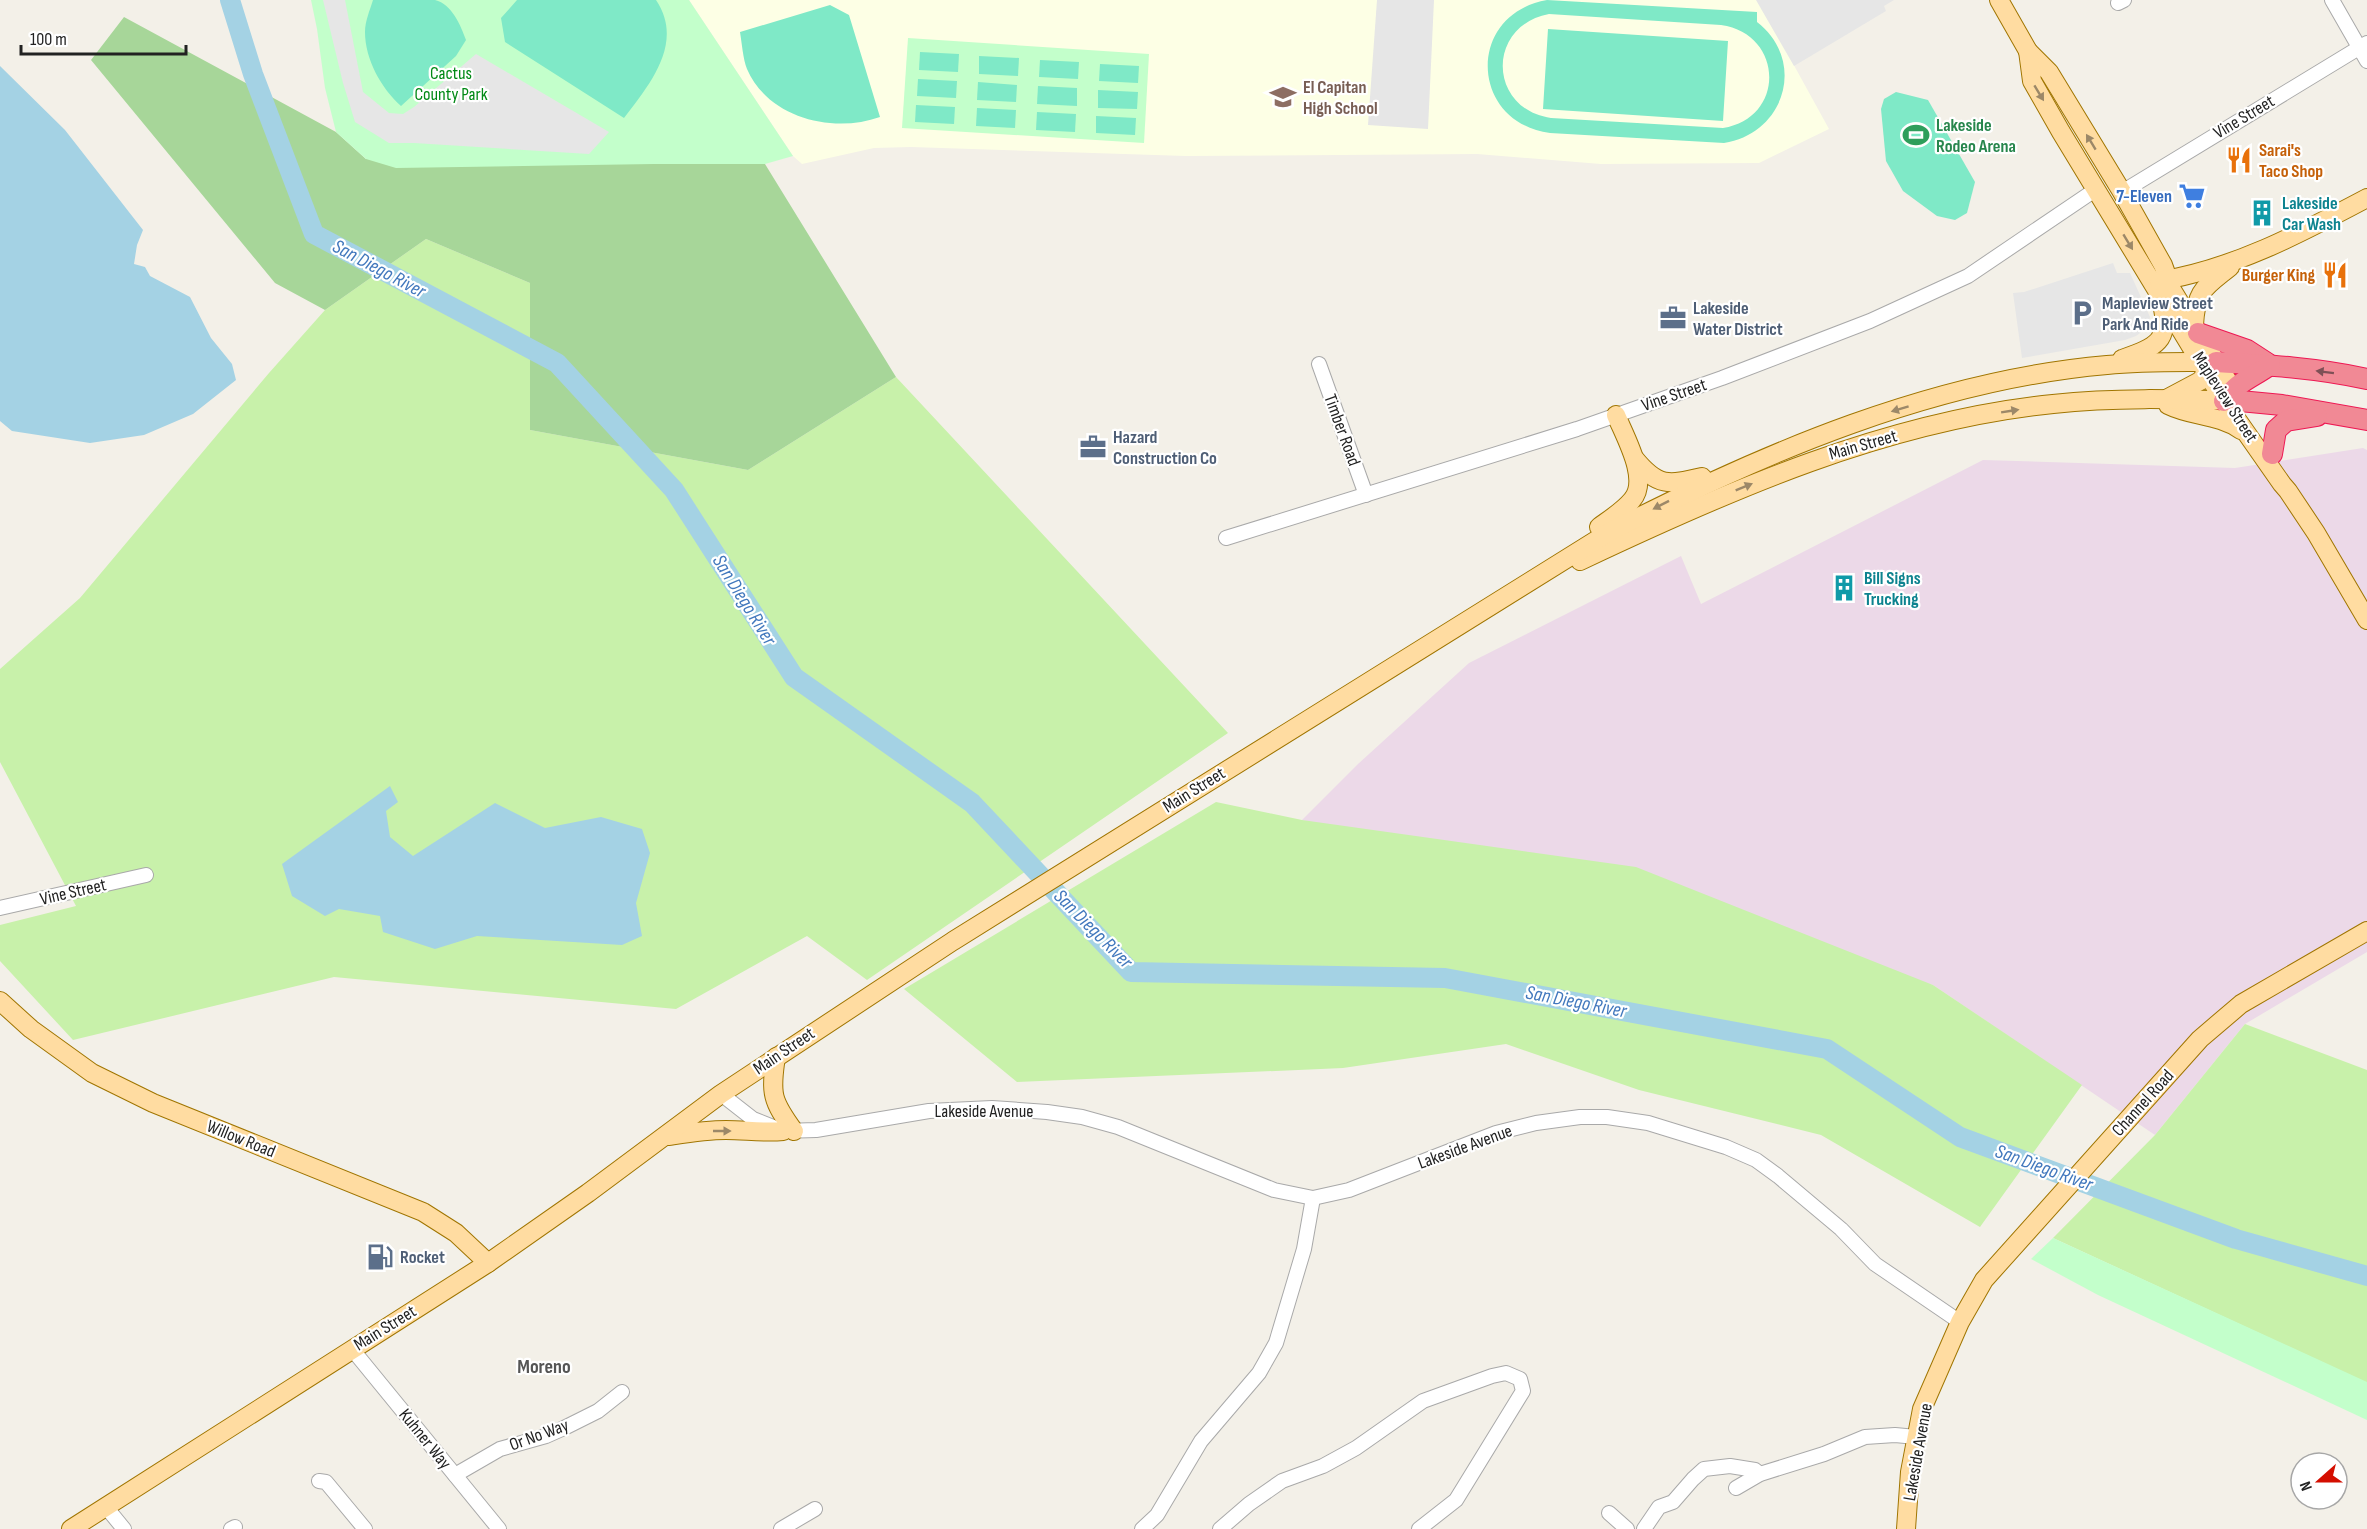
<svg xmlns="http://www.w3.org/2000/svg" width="2367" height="1529" viewBox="0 0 2367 1529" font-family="'Sofia Sans Condensed',sans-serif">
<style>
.industrial{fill:#ecd9e8}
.education{fill:#fdffe5}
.grass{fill:#c8f1aa}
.forest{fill:#a7d699}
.park{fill:#c3ffcb}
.pitch{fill:#7fe9c7;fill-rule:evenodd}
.parking{fill:#e6e6e6}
.water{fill:#a4d2e4}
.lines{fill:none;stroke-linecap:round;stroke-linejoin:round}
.river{stroke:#a4d2e4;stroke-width:20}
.minor-casing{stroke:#a9a9a9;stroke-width:16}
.major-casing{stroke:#a07500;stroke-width:20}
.highway-casing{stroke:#ee1853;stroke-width:22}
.minor{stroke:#fff;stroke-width:14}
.major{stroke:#ffdca1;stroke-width:18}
.highway{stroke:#f18995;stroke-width:20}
.oneway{fill:#9c8868}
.oneway2{fill:#7f5056}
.labels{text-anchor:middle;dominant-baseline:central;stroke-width:4.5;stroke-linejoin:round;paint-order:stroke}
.park-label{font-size:18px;fill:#018915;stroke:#fff}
.education-label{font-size:18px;font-weight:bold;fill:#785e54;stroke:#fff;text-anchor:start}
.street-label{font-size:18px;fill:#222;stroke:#fff}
.leisure-label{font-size:18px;font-weight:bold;fill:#27864d;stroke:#fff;text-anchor:start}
.food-label{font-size:18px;font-weight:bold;fill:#c56008;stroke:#fff;text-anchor:start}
.shop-label{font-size:18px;font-weight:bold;fill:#366cbe;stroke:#fff;text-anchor:end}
.culture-label{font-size:18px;font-weight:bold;fill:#0d838f;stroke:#fff;text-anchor:start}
.service-label{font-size:18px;font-weight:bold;fill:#4e5e75;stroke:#fff;text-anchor:start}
.water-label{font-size:20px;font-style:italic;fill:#4278bd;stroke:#fff}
.neighbourhood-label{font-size:20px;font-weight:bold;fill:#555;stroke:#fff}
</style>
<rect width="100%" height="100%" fill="#f3f0e8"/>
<polygon class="industrial" points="2363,448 2367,450 2367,952 2245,1024 2155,1135 1933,985 1302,820 1358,764 1469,663 1681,556 1701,604 1983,460 2235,468"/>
<polygon class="education" points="689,0 1758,0 1829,129 1759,163 1601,164 1477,154 1186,156 911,147 874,148 802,164 793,156"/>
<g class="grass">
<polygon points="426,239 530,283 530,430 748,470 896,377 1228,733 867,980 807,936 676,1009 334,977 73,1040 0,961 0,925 76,906 0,762 0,669 80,598 269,373 325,310"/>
<polygon points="1216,802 1302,820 1636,867 1933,985 2082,1085 1980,1227 1821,1135 1639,1090 1506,1044 1343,1068 1017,1082 904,989"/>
<polygon points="2245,1024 2367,1070 2367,1383 2053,1238 2155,1135"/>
</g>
<polygon class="forest" points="124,17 336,132 366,159 765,164 896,377 748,470 530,430 530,283 426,239 325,310 275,283 91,60"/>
<g class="park">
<polygon points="311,0 689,0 793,156 765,164 654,164 396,168 366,159 336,132 325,88 317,29"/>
<polygon points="908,38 1149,54 1144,143 902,128"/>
<polygon points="2053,1238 2367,1382 2367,1420 2098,1295 2031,1259"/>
</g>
<g class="pitch">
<path d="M373,0C387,0 423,0 435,0C452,4 461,26 466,40L456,56L401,106C381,88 365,59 365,32C365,21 370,10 373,0Z"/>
<path d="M517,0H656C685,43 649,85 624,118L505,42L501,18Z"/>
<path d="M1547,0L1757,12V22C1807,61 1785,133 1724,143L1550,133C1469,122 1466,14 1547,0ZM1549,14L1721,25C1784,34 1786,118 1723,128L1551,118C1488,109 1486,26 1549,14Z"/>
<path d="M830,5L849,15L880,117C833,134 768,118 747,69C743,59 742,44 740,32Z"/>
<polygon points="1548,29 1728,41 1723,121 1543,109"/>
<polygon points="920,52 959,54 958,72 919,70"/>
<polygon points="979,56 1019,58 1018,76 979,74"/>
<polygon points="1040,60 1079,62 1078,79 1039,77"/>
<polygon points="1100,64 1139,66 1138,83 1099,81"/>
<polygon points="918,79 957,81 956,98 917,96"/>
<polygon points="978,82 1017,85 1016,102 977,100"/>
<polygon points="1038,86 1077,88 1077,106 1037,104"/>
<polygon points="1098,90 1138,92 1137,109 1098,108"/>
<polygon points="1896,92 1928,100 1975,182 1967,213 1955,220 1937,216 1903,191 1886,161 1881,109 1884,99"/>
<polygon points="916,105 955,107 954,124 915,122"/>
<polygon points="977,108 1016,110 1015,128 976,126"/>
<polygon points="1037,112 1076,114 1075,132 1036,130"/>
<polygon points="1096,116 1136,118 1135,135 1096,133"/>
</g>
<g class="parking">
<polygon points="323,0 345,0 363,92 389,113 403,114 414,107 476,54 609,132 589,154 414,143 389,143 355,122 343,83"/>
<polygon points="1377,0 1434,0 1428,129 1368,125"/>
<polygon points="1756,0 1894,0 1884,6 1886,11 1794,66"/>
<polygon points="2113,263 2117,273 2130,273 2150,317 2147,328 2136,336 2125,340 2022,358 2013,293 2024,292"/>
</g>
<g class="water">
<polygon points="0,66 65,130 143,230 137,245 134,264 145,267 150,276 190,297 211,338 232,364 236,380 193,414 144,435 90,443 12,431 0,421"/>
<polygon points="390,786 398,802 386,811 390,837 413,856 495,803 545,828 601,817 642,829 650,853 636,903 642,936 622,945 477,936 435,949 383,932 380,916 339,909 325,916 292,896 282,864"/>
</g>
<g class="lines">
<polyline class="river" points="230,0 253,74 314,234 557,363 674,490 794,677 972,803 1131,972 1445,978 1827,1049 1960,1137 2236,1239 2367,1276"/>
<g class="minor-casing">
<g id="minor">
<polyline points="2332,0 2367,61"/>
<polyline points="2118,3 2124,0"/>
<polyline points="2122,192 2367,43"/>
<polyline points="1319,364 1366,495"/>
<polyline points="1226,538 1577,429 1722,378 1870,321 1968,276 2095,190"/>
<polyline points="0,908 146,875"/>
<polyline points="721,1094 753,1119 783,1131 816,1130 929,1111 992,1108 1047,1112 1082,1117 1118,1127 1274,1190 1313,1198 1349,1190 1496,1133 1536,1123 1580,1117 1607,1117 1648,1123 1726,1147 1756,1160 1778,1176 1841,1229 1875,1264 1960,1322"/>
<polyline points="352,1349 499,1529"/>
<polyline points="455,1475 500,1449 546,1436 564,1428 598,1411 622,1392"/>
<polyline points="319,1481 326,1482 365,1529"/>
<polyline points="1736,1488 1760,1474 1824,1454 1865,1437 1895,1435 1916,1437"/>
<polyline points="106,1507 124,1529"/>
<polyline points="1609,1513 1627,1529"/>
<polyline points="231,1529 235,1527"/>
<polyline points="781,1529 815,1509"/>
<polyline points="1142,1529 1157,1515 1201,1441 1259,1373 1276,1343 1304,1249 1313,1198"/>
<polyline points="1220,1529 1249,1504 1282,1481 1323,1466 1356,1448 1423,1401 1492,1376 1506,1373 1520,1379 1523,1391 1456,1500 1419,1529"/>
<polyline points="1644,1529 1659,1507 1673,1502 1693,1479 1704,1469 1730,1466 1755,1470 1760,1474"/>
</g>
</g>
<g class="major-casing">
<g id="major">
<polyline points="1999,0 2028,51 2049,72 2122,192 2163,265 2172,290 2241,403"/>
<polyline points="2028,51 2032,81 2061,132 2224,401 2282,484 2288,491 2316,533 2367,620"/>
<path d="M2159,281C2234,269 2301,233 2367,198"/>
<path d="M2194,325C2196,290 2204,288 2230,267"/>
<path d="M2122,359C2155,347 2171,342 2162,304"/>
<polyline points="2168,398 2200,381 2213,366"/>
<path d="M2168,405C2192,417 2218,414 2241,430"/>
<path d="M1635,459C1658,487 1668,485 1702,477"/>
<path d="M1599,527C1610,519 1623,511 1632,500C1650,480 1625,437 1616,415"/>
<path d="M1580,561C1730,490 1886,421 2053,404C2115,397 2176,399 2239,401"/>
<polyline points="0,1001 31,1029 92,1073 153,1103 423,1212 456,1233 488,1263"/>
<path d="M776,1057C770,1094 772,1101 794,1131"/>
<path d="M668,1136C688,1133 706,1130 726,1130C745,1130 764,1133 783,1131"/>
<path d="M71,1529L488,1263L588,1193L721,1094L953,941L1611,531C1765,452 1934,380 2107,365C2144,361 2180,362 2216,362"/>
<polyline points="1906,1529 1910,1472 1922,1409 1960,1322 1984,1280 2200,1039 2241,1004 2367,931"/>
</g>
</g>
<g class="highway-casing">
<g id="highway">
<polyline points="2198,333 2247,350 2267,363"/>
<path d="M2216,362C2267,365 2318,368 2367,379"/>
<path d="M2224,401C2238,381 2252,378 2270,365"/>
<polyline points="2240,401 2282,405 2367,420"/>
<polyline points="2272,454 2276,430 2286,421 2317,416"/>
</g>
</g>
<use href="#minor" class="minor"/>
<use href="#major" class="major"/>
<use href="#highway" class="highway"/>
</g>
<defs><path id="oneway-solid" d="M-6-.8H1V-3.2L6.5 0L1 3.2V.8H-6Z" transform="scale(1.5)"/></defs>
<g class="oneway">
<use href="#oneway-solid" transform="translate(2039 93) rotate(59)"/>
<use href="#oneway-solid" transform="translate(2091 142) rotate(-121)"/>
<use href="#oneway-solid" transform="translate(2128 242) rotate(59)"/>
<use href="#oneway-solid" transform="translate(1900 409) rotate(163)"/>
<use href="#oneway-solid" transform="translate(2010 411) rotate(-9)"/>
<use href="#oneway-solid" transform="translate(1744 487) rotate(-22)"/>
<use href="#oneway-solid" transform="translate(1661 505) rotate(153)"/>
<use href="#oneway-solid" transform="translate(722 1131)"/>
</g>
<use class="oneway2" href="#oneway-solid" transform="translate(2325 372) rotate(-173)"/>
<defs>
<g id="school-bare" transform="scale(2.07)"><path d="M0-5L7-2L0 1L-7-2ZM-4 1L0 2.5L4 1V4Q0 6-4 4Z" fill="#8d6e63" stroke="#fff" stroke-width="2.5" paint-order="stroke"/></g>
<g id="stadium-bare" transform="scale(2.07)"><path d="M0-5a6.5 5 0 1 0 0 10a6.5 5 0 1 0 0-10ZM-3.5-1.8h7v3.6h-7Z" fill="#2e9e5b" stroke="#fff" stroke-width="2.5" paint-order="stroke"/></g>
<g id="restaurant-bare" transform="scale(2.07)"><path d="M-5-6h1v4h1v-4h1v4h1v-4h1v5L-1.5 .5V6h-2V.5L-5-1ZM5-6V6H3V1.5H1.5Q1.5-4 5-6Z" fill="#e8710a" stroke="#fff" stroke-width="2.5" paint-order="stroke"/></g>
<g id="supermarket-bare" transform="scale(2.07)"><path d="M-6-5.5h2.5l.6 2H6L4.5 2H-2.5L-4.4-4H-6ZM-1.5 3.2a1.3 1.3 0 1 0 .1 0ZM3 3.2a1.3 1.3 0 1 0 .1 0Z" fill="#3f7fe0" stroke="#fff" stroke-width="2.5" paint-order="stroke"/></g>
<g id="building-bare" transform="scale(2.07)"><path d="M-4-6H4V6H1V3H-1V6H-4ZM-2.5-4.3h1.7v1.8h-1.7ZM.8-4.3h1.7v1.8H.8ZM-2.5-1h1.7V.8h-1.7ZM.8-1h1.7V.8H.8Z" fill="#0f9aa8" stroke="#fff" stroke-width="2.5" paint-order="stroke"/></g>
<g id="parking-bare" transform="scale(2.07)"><path d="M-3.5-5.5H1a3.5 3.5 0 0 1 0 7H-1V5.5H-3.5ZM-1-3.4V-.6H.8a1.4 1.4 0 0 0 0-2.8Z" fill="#5c6f8a" stroke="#fff" stroke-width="2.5" paint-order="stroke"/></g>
<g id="office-bare" transform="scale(2.07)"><path d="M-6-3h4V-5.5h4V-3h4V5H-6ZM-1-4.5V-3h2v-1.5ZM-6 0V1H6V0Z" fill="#5c6f8a" stroke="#fff" stroke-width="2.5" paint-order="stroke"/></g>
<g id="fuel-bare" transform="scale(2.07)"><path d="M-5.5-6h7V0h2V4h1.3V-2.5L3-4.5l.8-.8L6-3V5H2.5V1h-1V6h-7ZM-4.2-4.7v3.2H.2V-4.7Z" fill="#5c6f8a" stroke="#fff" stroke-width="2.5" paint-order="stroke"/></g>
</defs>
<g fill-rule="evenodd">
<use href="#school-bare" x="1283" y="97"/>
<use href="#stadium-bare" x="1916" y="135"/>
<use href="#restaurant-bare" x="2239" y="160"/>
<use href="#supermarket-bare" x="2192" y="196"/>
<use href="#building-bare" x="2262" y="213"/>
<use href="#restaurant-bare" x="2335" y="275"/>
<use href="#parking-bare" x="2082" y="313"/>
<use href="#office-bare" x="1673" y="318"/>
<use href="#office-bare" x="1093" y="447"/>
<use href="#building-bare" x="1844" y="588"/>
<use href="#fuel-bare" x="380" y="1257"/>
</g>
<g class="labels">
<g class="park-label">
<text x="451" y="73">Cactus<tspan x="451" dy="21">County Park</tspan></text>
</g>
<g class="education-label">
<text x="1303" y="87">El Capitan<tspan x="1303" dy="21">High School</tspan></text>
</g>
<g class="street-label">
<text transform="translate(2244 117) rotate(-31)">Vine Street</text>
<text transform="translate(1674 395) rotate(-19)">Vine Street</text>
<text transform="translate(2225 397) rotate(57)">Mapleview Street</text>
<text transform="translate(1342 430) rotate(70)">Timber Road</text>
<text transform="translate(1863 445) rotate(-16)">Main Street</text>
<text transform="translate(1194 790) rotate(-32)">Main Street</text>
<text transform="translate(73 892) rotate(-13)">Vine Street</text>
<text transform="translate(784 1051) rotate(-34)">Main Street</text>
<text transform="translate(2143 1103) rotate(-48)">Channel Road</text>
<text x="984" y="1111">Lakeside Avenue</text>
<text transform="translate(241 1139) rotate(22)">Willow Road</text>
<text transform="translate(1465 1147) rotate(-20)">Lakeside Avenue</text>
<text transform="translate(385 1328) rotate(-32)">Main Street</text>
<text transform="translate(539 1435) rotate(-20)">Or No Way</text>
<text transform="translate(425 1439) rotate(51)">Kuhner Way</text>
<text transform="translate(1918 1452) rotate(-80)">Lakeside Avenue</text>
</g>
<g class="leisure-label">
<text x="1936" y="125">Lakeside<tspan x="1936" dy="21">Rodeo Arena</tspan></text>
</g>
<g class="food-label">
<text x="2259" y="150">Sarai's<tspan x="2259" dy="21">Taco Shop</tspan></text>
<text x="2315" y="275" text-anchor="end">Burger King</text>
</g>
<g class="shop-label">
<text x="2172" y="196">7-Eleven</text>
</g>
<g class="culture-label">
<text x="2282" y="203">Lakeside<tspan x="2282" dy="21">Car Wash</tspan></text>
<text x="1864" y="578">Bill Signs<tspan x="1864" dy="21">Trucking</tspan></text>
</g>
<g class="service-label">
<text x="2102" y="303">Mapleview Street<tspan x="2102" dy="21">Park And Ride</tspan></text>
<text x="1693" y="308">Lakeside<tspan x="1693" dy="21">Water District</tspan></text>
<text x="1113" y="437">Hazard<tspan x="1113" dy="21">Construction Co</tspan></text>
<text x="400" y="1257">Rocket</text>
</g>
<g class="water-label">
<text transform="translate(379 269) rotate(28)">San Diego River</text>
<text transform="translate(744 600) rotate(58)">San Diego River</text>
<text transform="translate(1093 929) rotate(45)">San Diego River</text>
<text transform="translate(1576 1002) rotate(11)">San Diego River</text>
<text transform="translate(2044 1168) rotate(20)">San Diego River</text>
</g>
<g class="neighbourhood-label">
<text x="544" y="1367">Moreno</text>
</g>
</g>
<g transform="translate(2319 1481) rotate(249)"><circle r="28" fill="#ffffff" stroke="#a7a7a7" stroke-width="1.5"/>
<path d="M0-4.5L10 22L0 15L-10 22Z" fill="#d40e00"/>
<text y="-9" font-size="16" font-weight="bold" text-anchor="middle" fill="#222222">N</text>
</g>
<path d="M21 45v9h165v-9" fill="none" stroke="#222222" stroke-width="3"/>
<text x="30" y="45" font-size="18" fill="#222222" stroke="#ffffff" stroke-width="4.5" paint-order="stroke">100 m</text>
</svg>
